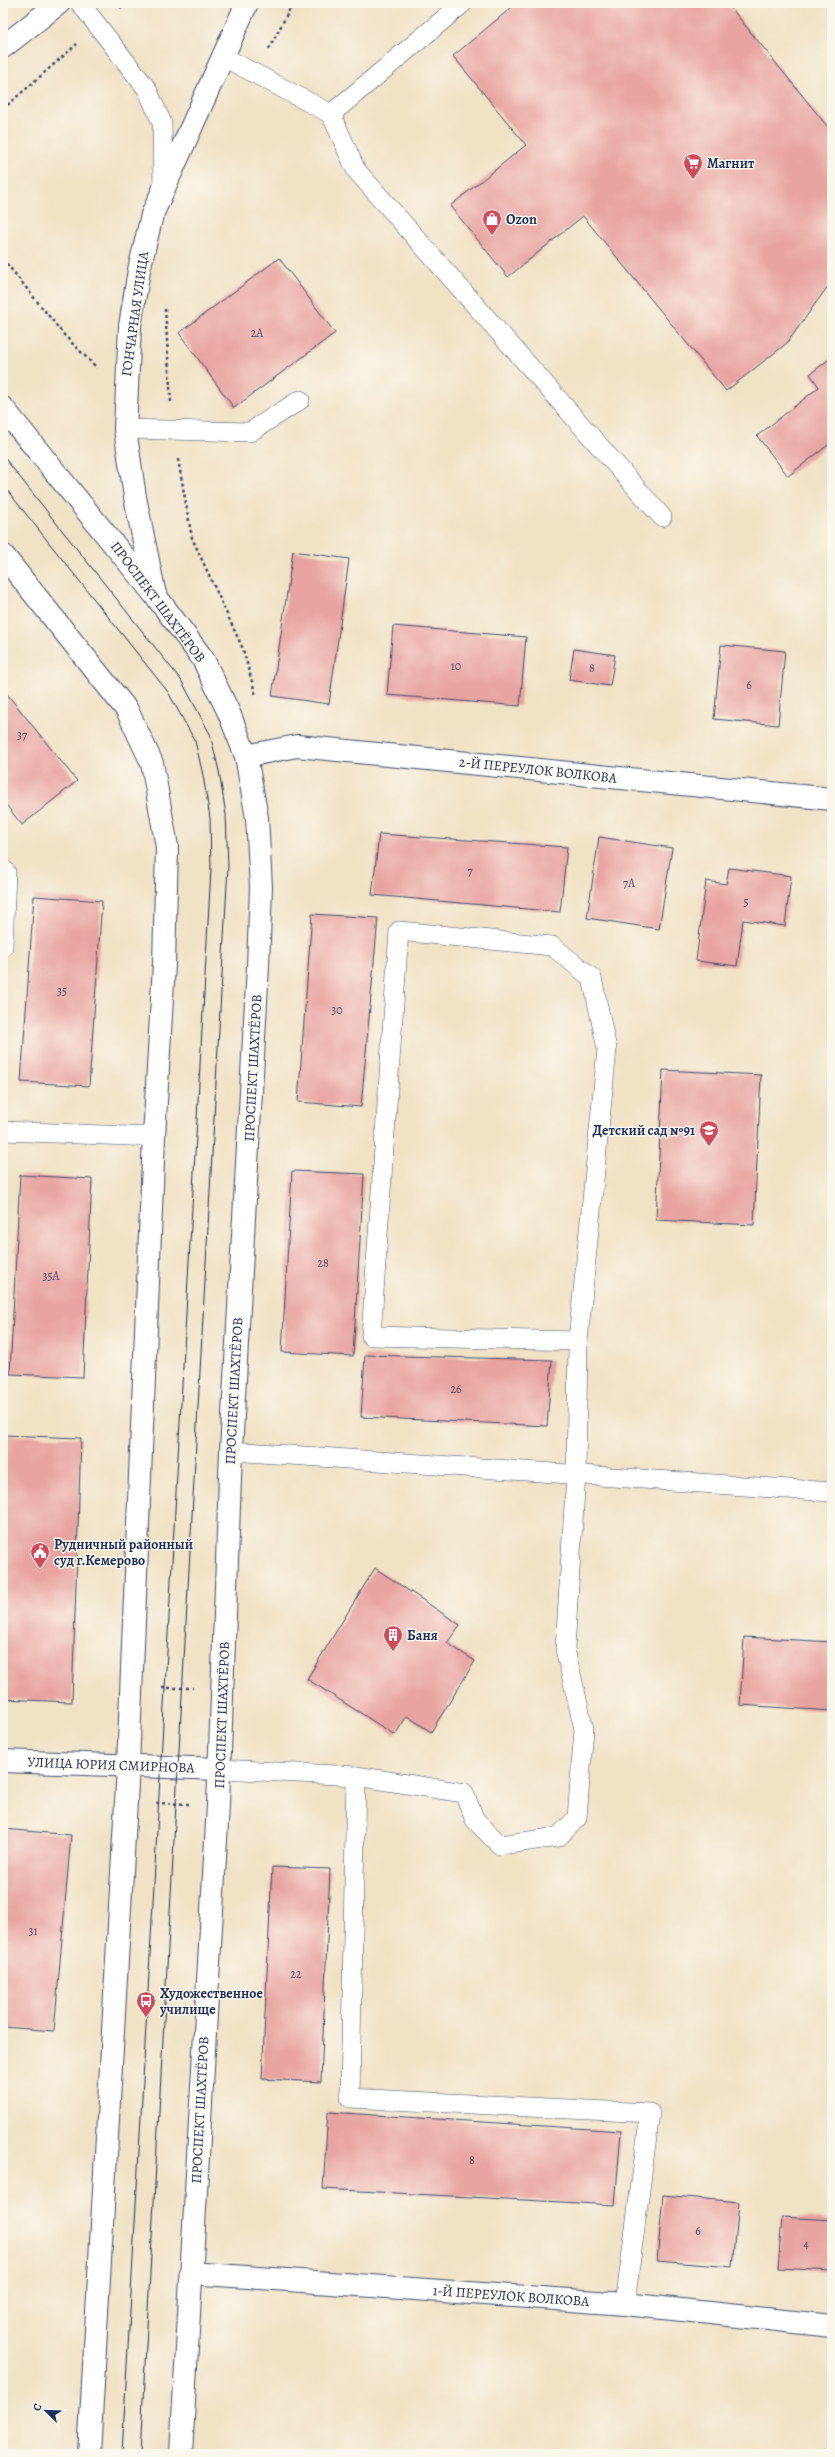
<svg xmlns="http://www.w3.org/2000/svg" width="835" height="2457" viewBox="0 0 835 2457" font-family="Alegreya,serif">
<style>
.building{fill:#e8a4a0}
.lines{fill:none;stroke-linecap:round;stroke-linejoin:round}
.service-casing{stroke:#3b4a6d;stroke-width:20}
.minor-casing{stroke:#3b4a6d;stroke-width:24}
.tertiary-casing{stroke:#3b4a6d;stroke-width:24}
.primary-casing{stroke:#3b4a6d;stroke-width:24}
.path{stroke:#3b4a6d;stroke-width:2.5;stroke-dasharray:3 3;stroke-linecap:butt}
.service{stroke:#fff;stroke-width:19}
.minor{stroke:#fff;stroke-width:22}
.tertiary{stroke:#fff;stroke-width:22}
.primary{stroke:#fff;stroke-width:22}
.tram{stroke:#1b2f5e;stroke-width:1}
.labels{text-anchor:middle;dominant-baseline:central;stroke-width:3;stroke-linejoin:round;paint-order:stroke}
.number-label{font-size:12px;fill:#4e4c6e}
.poi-label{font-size:14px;font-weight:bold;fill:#1b2f5e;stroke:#fbf7ec;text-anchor:start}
.street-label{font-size:14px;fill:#1b2f5e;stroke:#fbf7ec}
</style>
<rect width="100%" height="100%" fill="#fbf7ec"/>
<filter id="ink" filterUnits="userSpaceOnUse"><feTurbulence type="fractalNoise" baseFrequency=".025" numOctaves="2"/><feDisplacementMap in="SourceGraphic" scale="8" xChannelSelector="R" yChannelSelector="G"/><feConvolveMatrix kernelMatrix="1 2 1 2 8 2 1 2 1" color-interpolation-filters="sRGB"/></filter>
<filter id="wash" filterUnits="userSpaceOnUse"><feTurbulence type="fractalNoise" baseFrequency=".012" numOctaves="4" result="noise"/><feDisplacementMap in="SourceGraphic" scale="16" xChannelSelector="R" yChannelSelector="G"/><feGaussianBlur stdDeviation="0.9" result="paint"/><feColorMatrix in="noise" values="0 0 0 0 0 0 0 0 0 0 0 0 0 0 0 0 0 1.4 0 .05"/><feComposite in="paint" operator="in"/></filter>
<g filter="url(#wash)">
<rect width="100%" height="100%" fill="#f0e2c5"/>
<g id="blocks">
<g class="building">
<polygon points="517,3 727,3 832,132 831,282 787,343 726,391 583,216 508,277 450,206 526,145 453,56"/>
<polygon points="279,258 335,333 234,408 179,333"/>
<polygon points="832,357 832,442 788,476 757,436 819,387 810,374"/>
<polygon points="293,551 349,559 329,704 272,696"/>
<polygon points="393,626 526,637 520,706 387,695"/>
<polygon points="721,645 785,651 778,725 714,719"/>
<polygon points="574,649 615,655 610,686 569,680"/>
<polygon points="3,689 77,781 22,825 3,801"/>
<polygon points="379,834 567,847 560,912 372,895"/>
<polygon points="599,837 672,848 659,929 587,918"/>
<polygon points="729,868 791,876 785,926 743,920 737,966 696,961 706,881 726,884"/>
<polygon points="34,896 102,901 89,1086 21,1082"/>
<polygon points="312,914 378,918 361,1107 298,1102"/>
<polygon points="663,1070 761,1075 754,1225 656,1220"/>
<polygon points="292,1171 364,1174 353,1356 282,1352"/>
<polygon points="20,1175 92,1179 83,1377 10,1374"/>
<polygon points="365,1355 552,1360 547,1426 361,1417"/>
<polygon points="3,1435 81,1438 72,1702 3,1699"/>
<polygon points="375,1568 460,1625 447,1643 475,1661 431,1732 407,1716 395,1735 307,1679"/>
<polygon points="744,1637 832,1642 832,1711 740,1705"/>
<polygon points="3,1829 71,1835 54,2031 3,2027"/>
<polygon points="272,1867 330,1869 321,2082 262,2079"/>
<polygon points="328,2112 621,2131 615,2205 323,2189"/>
<polygon points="663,2195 739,2202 733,2267 657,2261"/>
<polygon points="782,2217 832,2220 832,2271 778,2268"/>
</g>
</g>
</g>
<g filter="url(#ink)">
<use href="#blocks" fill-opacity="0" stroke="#3b4a6d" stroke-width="1"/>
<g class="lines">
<g class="service-casing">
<g id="service">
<polyline points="80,3 147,89 162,123 163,190"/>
<polyline points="222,56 331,114 356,170 662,517"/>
<polyline points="331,114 463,3"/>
<polyline points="125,429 250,432 300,400"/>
<polyline points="3,869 6,872 3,947"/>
<polyline points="3,1131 154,1137"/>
<polyline points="231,1451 832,1492"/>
<polyline points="220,1769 356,1776 350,2098 650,2113 625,2304"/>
<polyline points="356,1776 464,1793 475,1820 500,1845 558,1837 577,1818 584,1729 565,1649 576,1474 578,1341 607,1049 592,978 552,946 399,931 371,1336 578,1341"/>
</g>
</g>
<g class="minor-casing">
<g id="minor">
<polyline points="155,595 135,497 125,429 130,326 139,270 152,215 247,3"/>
<polyline points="246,756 297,746 832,799"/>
<polyline points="190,2273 625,2304 832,2326"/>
</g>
</g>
<g class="tertiary-casing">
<polyline id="tertiary" points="3,1761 220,1769"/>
</g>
<g class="primary-casing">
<g id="primary">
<polyline points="3,47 59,3"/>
<polyline points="3,408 155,595 203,659 229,713 246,756 257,818 261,887 258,966 231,1451 218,1805 181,2454"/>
<polyline points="3,555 127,710 152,763 167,847 164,964 154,1137 128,1766 89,2454"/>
</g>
</g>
<g class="path">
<polyline points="120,8 126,3"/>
<polyline points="269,49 293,3"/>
<polyline points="3,109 77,44"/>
<polyline points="3,259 65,336 97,368"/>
<polyline points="165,309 171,402"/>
<polyline points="178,459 192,538 243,649 256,696"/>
<polyline points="162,1688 193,1688"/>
<polyline points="156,1803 189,1804"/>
</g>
<use href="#service" class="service"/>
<use href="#minor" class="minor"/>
<use href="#tertiary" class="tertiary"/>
<use href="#primary" class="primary"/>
<g class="tram">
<polyline points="3,456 181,680 210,734 219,771 226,815 228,866 140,2454"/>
<polyline points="3,485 168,692 195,741 203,775 210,818 211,869 122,2454"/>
</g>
</g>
</g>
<defs>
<g id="supermarket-pin" transform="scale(1)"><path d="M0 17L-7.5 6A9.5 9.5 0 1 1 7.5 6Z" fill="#d1495b" stroke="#fbf7ec"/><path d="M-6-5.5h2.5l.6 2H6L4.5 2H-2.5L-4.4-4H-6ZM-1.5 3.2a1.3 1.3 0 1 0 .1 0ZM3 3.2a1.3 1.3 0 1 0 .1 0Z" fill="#fff"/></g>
<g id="shop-pin" transform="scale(1)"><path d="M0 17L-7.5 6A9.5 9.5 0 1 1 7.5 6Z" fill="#d1495b" stroke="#fbf7ec"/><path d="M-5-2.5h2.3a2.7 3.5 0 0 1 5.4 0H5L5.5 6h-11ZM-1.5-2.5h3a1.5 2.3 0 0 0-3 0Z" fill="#fff"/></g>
<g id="school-pin" transform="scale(1)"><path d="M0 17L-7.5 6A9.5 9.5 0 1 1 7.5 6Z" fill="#d1495b" stroke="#fbf7ec"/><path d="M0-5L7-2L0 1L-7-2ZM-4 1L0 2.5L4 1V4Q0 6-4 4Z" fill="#fff"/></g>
<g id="civic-pin" transform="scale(1)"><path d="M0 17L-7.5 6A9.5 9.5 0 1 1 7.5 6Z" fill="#d1495b" stroke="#fbf7ec"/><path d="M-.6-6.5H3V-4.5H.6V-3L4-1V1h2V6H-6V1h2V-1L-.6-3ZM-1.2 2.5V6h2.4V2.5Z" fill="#fff"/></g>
<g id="building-pin" transform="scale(1)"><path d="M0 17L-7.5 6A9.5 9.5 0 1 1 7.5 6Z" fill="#d1495b" stroke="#fbf7ec"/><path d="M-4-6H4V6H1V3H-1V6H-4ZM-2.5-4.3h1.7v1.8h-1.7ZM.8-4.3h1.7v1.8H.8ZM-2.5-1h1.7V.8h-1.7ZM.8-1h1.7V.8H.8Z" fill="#fff"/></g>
<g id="bus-pin" transform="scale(1)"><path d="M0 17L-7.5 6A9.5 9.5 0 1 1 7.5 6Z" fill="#d1495b" stroke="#fbf7ec"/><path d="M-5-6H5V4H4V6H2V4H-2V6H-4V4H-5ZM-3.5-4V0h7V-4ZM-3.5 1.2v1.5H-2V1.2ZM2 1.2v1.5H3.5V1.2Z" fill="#fff"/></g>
</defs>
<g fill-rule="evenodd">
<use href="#supermarket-pin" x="693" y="163"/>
<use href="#shop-pin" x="492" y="219"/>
<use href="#school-pin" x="709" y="1130"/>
<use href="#civic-pin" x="40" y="1552"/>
<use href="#building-pin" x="393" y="1635"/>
<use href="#bus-pin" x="146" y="2001"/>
</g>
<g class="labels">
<g class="number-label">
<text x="257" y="333">2А</text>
<text x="456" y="666">10</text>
<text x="592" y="668">8</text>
<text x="749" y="685">6</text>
<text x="22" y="735">37</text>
<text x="470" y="871">7</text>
<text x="629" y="883">7А</text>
<text x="746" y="902">5</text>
<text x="62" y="991">35</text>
<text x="337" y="1010">30</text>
<text x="323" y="1263">28</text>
<text x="51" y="1276">35А</text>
<text x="456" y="1389">26</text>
<text x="33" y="1931">31</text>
<text x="296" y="1974">22</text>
<text x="472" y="2160">8</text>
<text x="698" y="2231">6</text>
<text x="806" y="2244">4</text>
</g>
<g class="poi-label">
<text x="707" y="163">Магнит</text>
<text x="506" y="219">Ozon</text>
<text x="695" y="1130" text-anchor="end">Детский сад №91</text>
<text x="54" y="1544">Рудничный районный<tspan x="54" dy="16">суд г.Кемерово</tspan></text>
<text x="407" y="1635">Баня</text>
<text x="160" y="1993">Художественное<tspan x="160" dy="16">училище</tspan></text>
</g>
<g class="street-label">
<text transform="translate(135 314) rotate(-82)">ГОНЧАРНАЯ УЛИЦА</text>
<text transform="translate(158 602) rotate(53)">ПРОСПЕКТ ШАХТЁРОВ</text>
<text transform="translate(538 770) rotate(6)">2-Й ПЕРЕУЛОК ВОЛКОВА</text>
<text transform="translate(253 1068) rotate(-87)">ПРОСПЕКТ ШАХТЁРОВ</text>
<text transform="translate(234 1391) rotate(-87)">ПРОСПЕКТ ШАХТЁРОВ</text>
<text transform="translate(222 1715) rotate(-88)">ПРОСПЕКТ ШАХТЁРОВ</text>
<text transform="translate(111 1765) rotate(2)">УЛИЦА ЮРИЯ СМИРНОВА</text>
<text transform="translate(200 2110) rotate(-87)">ПРОСПЕКТ ШАХТЁРОВ</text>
<text transform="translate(511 2296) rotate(4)">1-Й ПЕРЕУЛОК ВОЛКОВА</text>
</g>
</g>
<rect width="835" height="2457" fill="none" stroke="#fbf7ec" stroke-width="16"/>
<g transform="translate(46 2411) rotate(293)" stroke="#fbf7ec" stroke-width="3" paint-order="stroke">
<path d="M0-3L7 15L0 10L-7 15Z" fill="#1b2f5e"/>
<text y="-6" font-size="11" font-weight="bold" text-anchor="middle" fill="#1b2f5e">С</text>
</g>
</svg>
